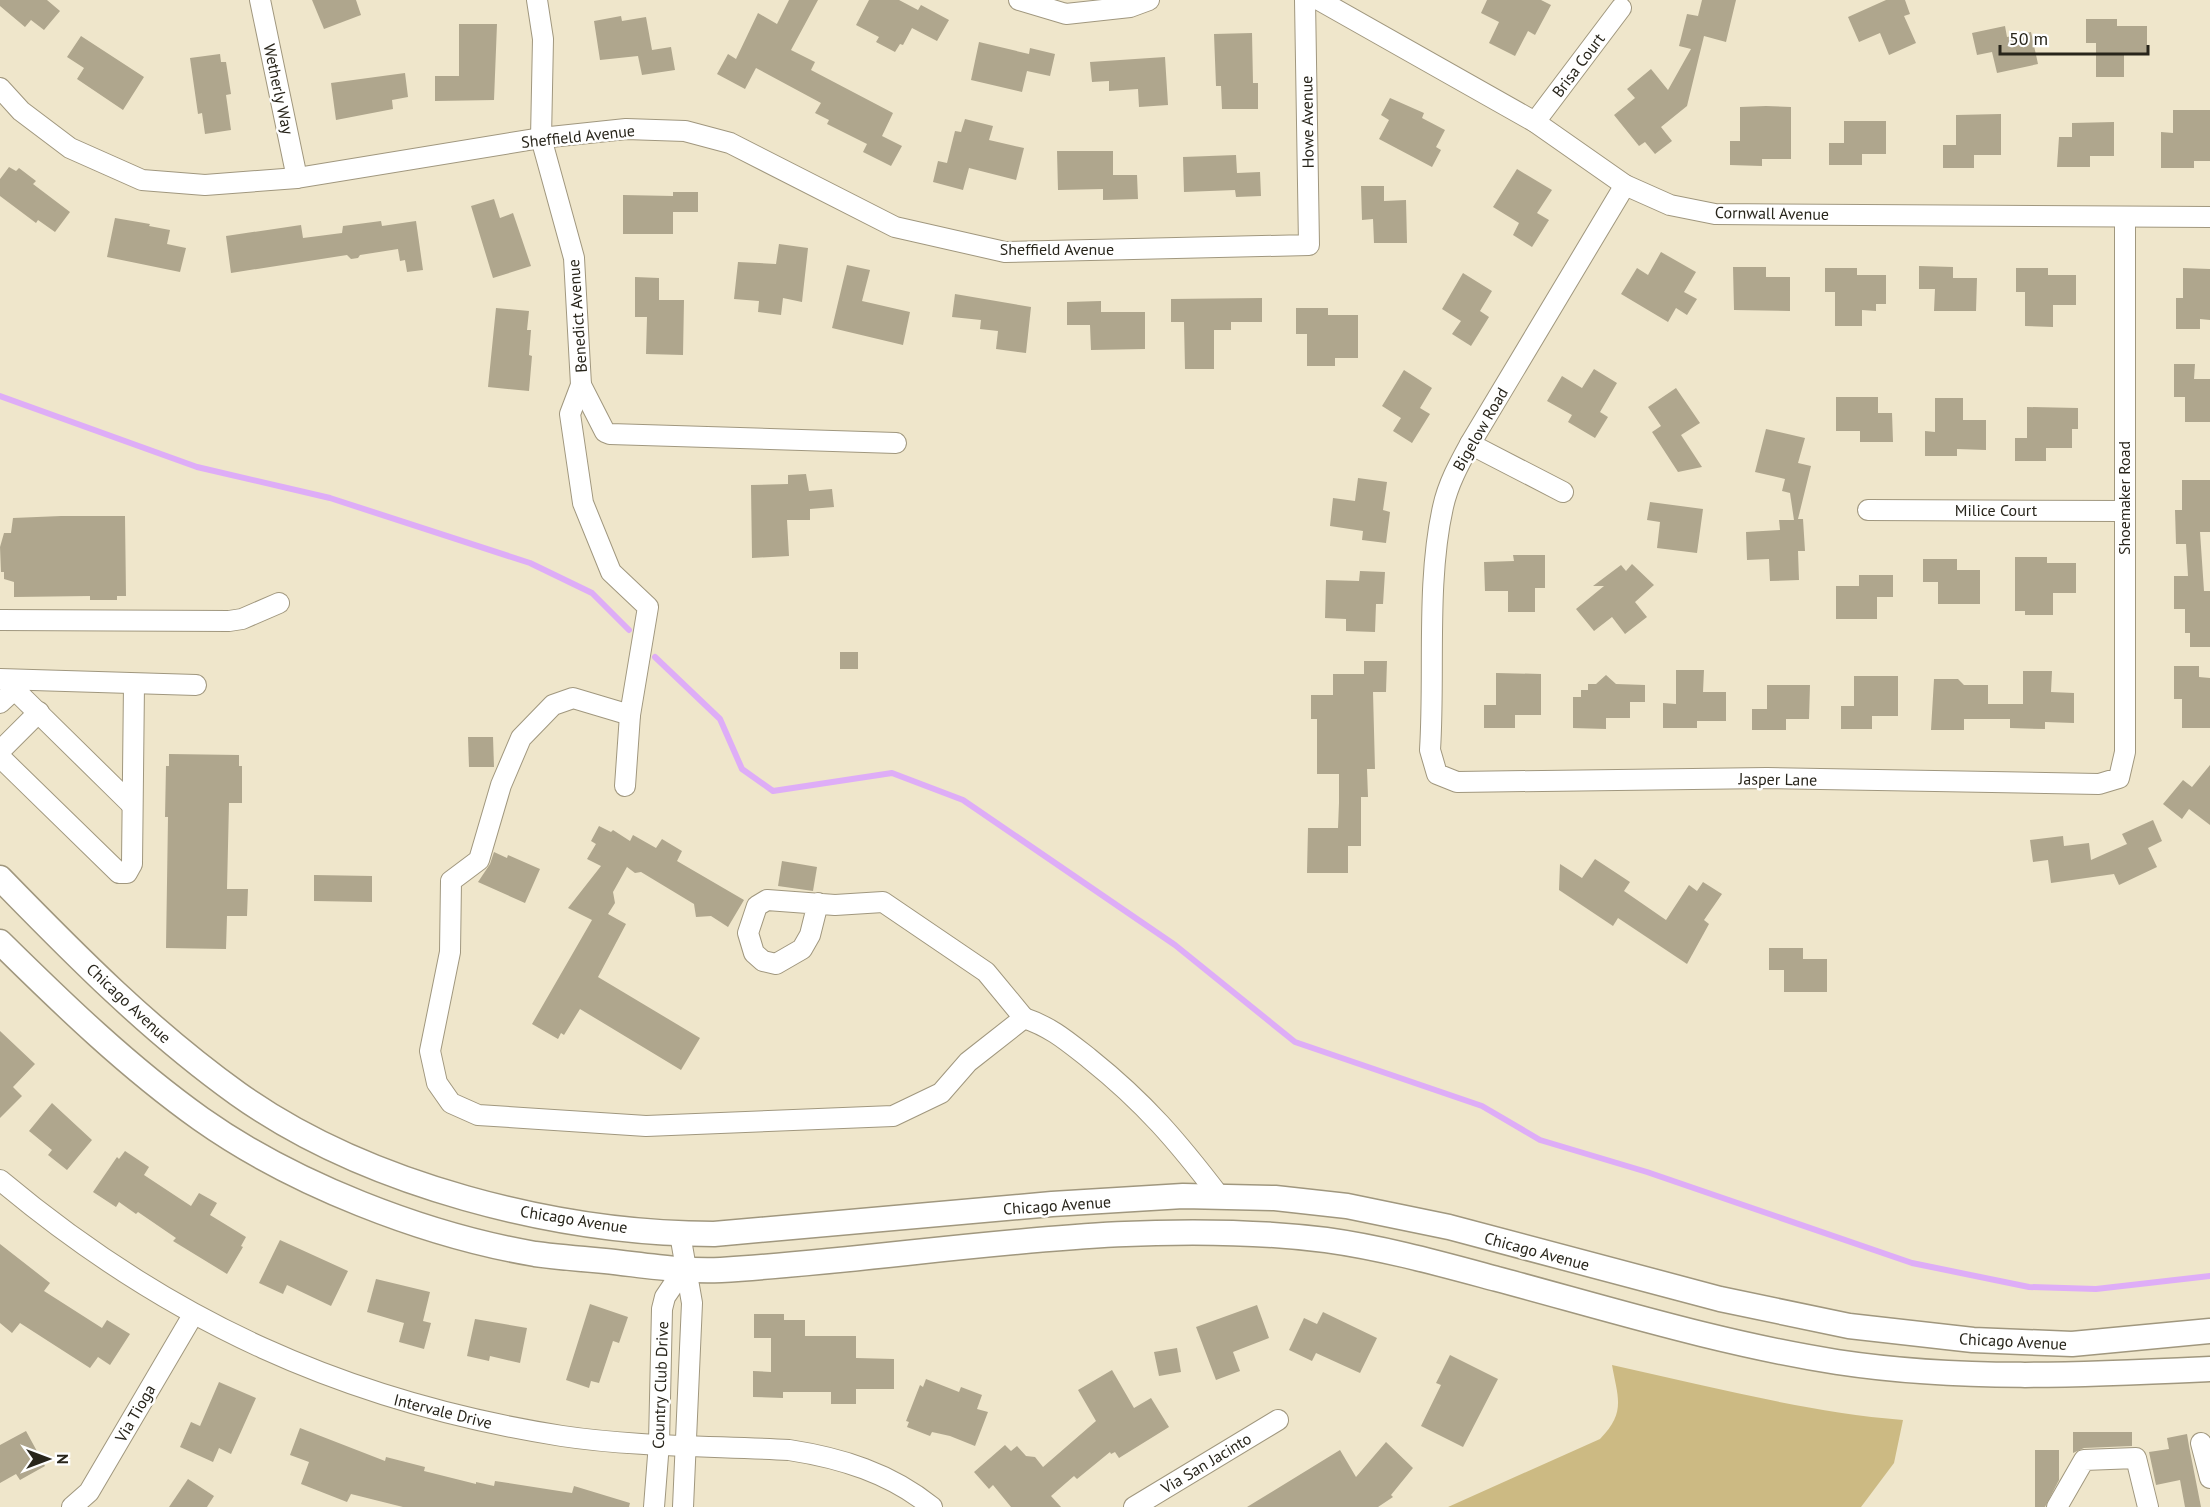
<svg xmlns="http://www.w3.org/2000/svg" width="2210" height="1507" viewBox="0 0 2210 1507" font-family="'PT Sans',sans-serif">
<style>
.green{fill:#ccba83}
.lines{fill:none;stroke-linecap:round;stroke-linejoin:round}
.stream{stroke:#deadf7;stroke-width:6}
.building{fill:#afa68d}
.minor-casing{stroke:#a0977e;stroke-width:22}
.major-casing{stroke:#a0977e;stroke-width:27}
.minor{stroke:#fff;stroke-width:20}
.major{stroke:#fff;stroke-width:24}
.labels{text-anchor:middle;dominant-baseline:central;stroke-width:5;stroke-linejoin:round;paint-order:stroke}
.street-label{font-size:16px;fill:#28251b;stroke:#fff}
</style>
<rect width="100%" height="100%" fill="#efe6cb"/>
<path class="green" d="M1612,1365C1709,1386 1804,1412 1903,1420L1894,1463L1861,1507H1448L1600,1439C1626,1412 1618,1399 1612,1365Z"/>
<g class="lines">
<g class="stream">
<polyline points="0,396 197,467 330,498 530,563 592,593 629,630"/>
<polyline points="655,657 720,719 742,769 773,791 892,773 963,800 1175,945 1295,1042 1482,1106 1540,1140 1647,1172 1912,1263 2029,1287 2096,1289 2210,1276"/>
</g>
</g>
<g class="building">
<polygon points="0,0 47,0 60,11 44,30 31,20 25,27 0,6"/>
<polygon points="312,0 356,0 361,15 324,29"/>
<polygon points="789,0 818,0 791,50 815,62 811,70 893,113 882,136 902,146 891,166 863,152 867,144 827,124 829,120 815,113 821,103 756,68 745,89 717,74 728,54 736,59 758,13 777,24"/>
<polygon points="869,0 899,0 918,10 921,5 949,20 937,41 912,28 903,45 900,44 895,52 876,42 879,37 856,25"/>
<polygon points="1487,0 1541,0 1551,5 1535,35 1528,31 1515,56 1489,43 1499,22 1481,13"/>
<polygon points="1702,0 1736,0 1726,42 1704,36 1687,106 1661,127 1672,141 1655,154 1645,142 1639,146 1614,115 1635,98 1627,89 1651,69 1668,90 1691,49 1679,46 1687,14 1698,16"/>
<polygon points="1886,0 1905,0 1910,14 1904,16 1916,43 1889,55 1880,33 1859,42 1848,17"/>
<polygon points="621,16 622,21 646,17 652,50 671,47 675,70 642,75 638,56 600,60 594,21"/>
<polygon points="2086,19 2117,19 2117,26 2147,26 2147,55 2124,55 2124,77 2096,77 2096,43 2086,43"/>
<polygon points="459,24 497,24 494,100 435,101 435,76 459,76"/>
<polygon points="2005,26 2007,37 2031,32 2038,64 1997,73 1992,52 1977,55 1972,33"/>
<polygon points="1252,33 1253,83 1258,83 1258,109 1222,109 1221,86 1216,86 1214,34"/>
<polygon points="81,36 144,77 123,110 77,79 84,68 67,57"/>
<polygon points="979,42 1029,54 1030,48 1055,54 1050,76 1027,71 1022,92 971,80"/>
<polygon points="220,54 221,62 226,62 231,94 226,95 231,130 205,134 202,113 198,114 190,58"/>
<polygon points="1165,57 1168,105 1139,107 1138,89 1109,91 1109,81 1092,82 1090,62"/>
<polygon points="405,73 408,97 392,100 393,109 336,120 331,83"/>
<polygon points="1390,98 1424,113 1422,118 1445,130 1436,147 1441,150 1432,167 1379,139 1389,120 1381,115"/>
<polygon points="1766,106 1791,107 1791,159 1762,159 1762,166 1730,165 1730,141 1740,141 1740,107"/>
<polygon points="2173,110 2210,110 2210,161 2194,161 2194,168 2161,168 2161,132 2173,133"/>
<polygon points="2001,114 2001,155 1974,155 1974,168 1943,168 1943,145 1956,145 1956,115"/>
<polygon points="965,119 993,126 989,140 1024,148 1016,180 969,168 963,190 933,182 938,161 947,163 955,131 961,132"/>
<polygon points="1844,121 1886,121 1886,154 1862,154 1862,165 1829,165 1829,143 1844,143"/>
<polygon points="2114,122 2114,156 2090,156 2090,167 2057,167 2059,137 2072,137 2072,123"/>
<polygon points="1057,151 1113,151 1113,175 1137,175 1138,199 1103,200 1103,189 1058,190"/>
<polygon points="1236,155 1237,173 1260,172 1261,196 1236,197 1235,190 1184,192 1183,157"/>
<polygon points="9,167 16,171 19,168 36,181 33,184 70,212 55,232 38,220 36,223 0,196 0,179"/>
<polygon points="1517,169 1552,190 1537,213 1549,220 1532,247 1513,235 1519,223 1493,207"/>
<polygon points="1361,186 1384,186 1384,201 1406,200 1407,243 1374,243 1373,219 1362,220"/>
<polygon points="673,192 698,192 698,212 673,212 673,234 623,234 623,195 673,196"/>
<polygon points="494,199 500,218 513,213 531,266 493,278 471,206"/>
<polygon points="115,218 150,224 149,226 170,230 167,244 186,248 180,272 107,257"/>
<polygon points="381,221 382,226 416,221 423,270 407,272 405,260 400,261 398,249 360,255 358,258 351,259 347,255 231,273 226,236 301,225 303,238 342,233 343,226"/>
<polygon points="779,244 808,248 802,302 783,298 781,315 758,312 759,301 734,299 738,262 776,264"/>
<polygon points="1661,252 1696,272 1684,292 1697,299 1687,315 1676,308 1668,322 1621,294 1637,268 1648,275"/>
<polygon points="847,265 870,270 862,301 910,312 903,345 832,328"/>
<polygon points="1919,266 1953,267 1953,278 1977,278 1976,311 1934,311 1935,289 1919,289"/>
<polygon points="1733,267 1766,267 1766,277 1790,277 1790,311 1734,310"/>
<polygon points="1825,268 1857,268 1857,275 1886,275 1886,304 1876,304 1876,311 1862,310 1862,326 1835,326 1835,292 1825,292"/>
<polygon points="2016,268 2048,268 2048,275 2076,275 2076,305 2053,305 2053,327 2025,326 2025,292 2016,292"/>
<polygon points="2183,268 2210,269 2210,320 2200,319 2200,329 2176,329 2176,298 2183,298"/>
<polygon points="1463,273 1492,291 1480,311 1489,317 1471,346 1452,334 1461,321 1442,309"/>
<polygon points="635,277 659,278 659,300 684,300 683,355 646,354 647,317 635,317"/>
<polygon points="955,294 1031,307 1026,353 996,349 998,331 980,329 981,320 952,317"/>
<polygon points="1262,298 1262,322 1231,322 1231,330 1214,330 1214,369 1185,369 1184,322 1171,322 1171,299"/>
<polygon points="1101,301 1101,312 1145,312 1145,349 1091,350 1090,325 1067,325 1067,302"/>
<polygon points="496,308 529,311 527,330 531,330 529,355 532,356 529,391 488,387"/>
<polygon points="1296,308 1328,308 1328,315 1358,315 1358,358 1335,358 1335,366 1307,366 1307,334 1296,334"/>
<polygon points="2174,364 2195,364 2194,379 2210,379 2210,422 2185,422 2185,397 2174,397"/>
<polygon points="1594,369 1617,383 1600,412 1608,417 1595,438 1568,422 1572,415 1547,401 1562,376 1582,388"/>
<polygon points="1404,370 1432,388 1420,408 1430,414 1412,443 1393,431 1401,418 1382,406"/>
<polygon points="1676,388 1700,423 1681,435 1702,467 1678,472 1652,432 1661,426 1648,407"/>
<polygon points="1836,397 1878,397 1878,413 1892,413 1893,442 1860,442 1860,431 1836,431"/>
<polygon points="1935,398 1963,398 1963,420 1986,420 1986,450 1957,449 1957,456 1925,456 1925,431 1935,432"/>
<polygon points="2027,407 2078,408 2078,429 2072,429 2072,448 2046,448 2046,461 2015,461 2015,438 2027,438"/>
<polygon points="1766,429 1805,438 1798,463 1811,466 1798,519 1803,519 1805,551 1798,551 1799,580 1770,581 1769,559 1747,560 1746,532 1780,530 1779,520 1794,520 1790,493 1782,491 1785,479 1755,472"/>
<polygon points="806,474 809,491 832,489 834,507 810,509 810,520 787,520 789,556 752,558 751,485 788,484 788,475"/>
<polygon points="1358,478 1387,482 1383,510 1390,512 1386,543 1362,540 1363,531 1330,526 1333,498 1355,501"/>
<polygon points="2182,480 2210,480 2210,532 2200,532 2204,591 2210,591 2210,647 2190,647 2190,633 2185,633 2185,609 2174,609 2174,576 2188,576 2186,544 2176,544 2175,510 2182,510"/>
<polygon points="1650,502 1703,509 1697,553 1657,548 1660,522 1647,520"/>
<polygon points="61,516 125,516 126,596 117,596 117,600 90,600 90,596 14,597 14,582 4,579 4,572 1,572 0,547 4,533 11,533 13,518"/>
<polygon points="1513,555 1545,555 1545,588 1535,588 1535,612 1508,612 1508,591 1485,591 1484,562 1514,561"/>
<polygon points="2015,557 2047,557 2047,563 2076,563 2076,593 2053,593 2053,615 2025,615 2025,611 2015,611"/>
<polygon points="1923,559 1957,559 1957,570 1980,570 1980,604 1938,604 1938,582 1923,582"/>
<polygon points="1632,564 1654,585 1635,602 1647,617 1625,634 1612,617 1594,631 1576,609 1604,586 1593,586 1621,565 1626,571"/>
<polygon points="1360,571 1385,572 1383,604 1376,604 1375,632 1346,631 1346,619 1325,618 1326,580 1359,581"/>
<polygon points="1859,575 1893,575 1893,597 1877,597 1877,619 1836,619 1836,586 1859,586"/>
<rect x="840" y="652" width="18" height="17"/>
<polygon points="1364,661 1387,661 1386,692 1373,692 1375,769 1367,769 1368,797 1361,797 1361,846 1348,846 1348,873 1307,873 1308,828 1338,828 1339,803 1339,774 1317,774 1317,719 1311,719 1311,695 1333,695 1333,674 1364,674"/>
<polygon points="2174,666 2199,666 2199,677 2210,678 2210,728 2182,728 2182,699 2174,699"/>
<polygon points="1676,670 1704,670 1703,692 1726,692 1726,721 1697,721 1697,728 1663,728 1663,703 1676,704"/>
<polygon points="2023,671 2052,671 2051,692 2074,693 2074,723 2045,722 2045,729 2010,728 2010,719 1964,719 1964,730 1931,730 1934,679 1958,679 1964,685 1988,685 1988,704 2023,704"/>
<polygon points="1496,673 1541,674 1541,715 1515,715 1515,728 1484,728 1484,705 1496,705"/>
<polygon points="1606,675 1616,684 1645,685 1645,702 1630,702 1630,718 1606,718 1606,729 1573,728 1573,697 1581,697 1581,690 1588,690 1588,684 1596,684"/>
<polygon points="1854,676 1898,676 1898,716 1872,716 1872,729 1841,729 1841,706 1854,706"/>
<polygon points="1767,685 1810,685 1809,719 1786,719 1786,730 1752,730 1752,709 1767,709"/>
<polygon points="468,737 493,737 494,767 469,767"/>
<polygon points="169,754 239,755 239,766 242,766 242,803 229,803 227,889 248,889 247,916 227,916 226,949 166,948 168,817 165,817 166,766 169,766"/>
<polygon points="2210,765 2210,825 2189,809 2182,819 2163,804 2183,780 2192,787"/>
<polygon points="2153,820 2162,841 2148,848 2157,867 2119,885 2114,874 2051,883 2048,860 2033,862 2030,840 2063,836 2064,846 2089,843 2091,860 2127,844 2122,834"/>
<polygon points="599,826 611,832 613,830 630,841 633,835 656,848 662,839 682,851 677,861 744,900 728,927 711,916 696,917 694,904 641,872 635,873 627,867 613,892 615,903 608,914 626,924 598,977 700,1038 681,1070 580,1009 564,1035 561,1033 558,1039 532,1024 592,920 568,908 601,866 587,859 596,844 591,841"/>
<polygon points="494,852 507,858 508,855 540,869 525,903 478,882 490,864"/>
<polygon points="1595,859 1630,882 1624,891 1666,920 1689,885 1697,891 1703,882 1722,894 1704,920 1709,924 1687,964 1618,918 1613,926 1559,890 1560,864 1582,878"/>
<polygon points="782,861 817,867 813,891 778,886"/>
<polygon points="314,875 372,876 372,902 314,901"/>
<polygon points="1769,948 1803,948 1803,959 1827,959 1827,992 1784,992 1784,970 1769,970"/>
<polygon points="0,1031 35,1064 13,1087 22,1096 0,1118"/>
<polygon points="52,1103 92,1140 67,1170 48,1155 52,1150 29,1131"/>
<polygon points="125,1151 149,1167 144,1175 191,1206 199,1193 217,1203 210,1215 246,1237 241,1246 243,1247 227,1274 173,1241 176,1238 138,1212 136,1214 119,1202 116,1207 93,1192 117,1157 119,1159"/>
<polygon points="280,1240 348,1271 331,1306 287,1285 283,1294 259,1283"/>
<polygon points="0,1244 50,1283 44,1291 102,1328 107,1320 130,1334 110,1365 98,1357 90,1368 20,1323 12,1333 0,1323"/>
<polygon points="376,1279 430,1292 423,1321 431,1323 424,1349 399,1342 404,1323 367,1312"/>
<polygon points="590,1304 628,1317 619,1343 613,1341 599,1383 591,1381 589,1388 566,1380"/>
<polygon points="1257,1305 1269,1338 1233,1352 1240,1371 1216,1380 1196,1327"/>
<polygon points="1323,1312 1377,1338 1360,1373 1316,1353 1312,1361 1289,1350 1304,1318 1317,1324"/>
<polygon points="754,1314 784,1314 784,1320 805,1320 805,1336 856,1336 856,1358 894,1359 894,1389 856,1389 856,1404 831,1404 831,1392 783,1392 783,1398 753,1397 753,1371 771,1372 771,1338 754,1338"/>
<polygon points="475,1319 527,1328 520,1363 490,1356 489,1361 467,1356"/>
<polygon points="1177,1348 1181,1372 1159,1376 1154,1352"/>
<polygon points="1450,1355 1498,1379 1463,1447 1421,1426 1441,1385 1436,1383"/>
<polygon points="1112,1370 1134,1408 1151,1398 1169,1427 1119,1458 1115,1452 1111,1454 1110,1452 1077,1479 1074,1476 1051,1496 1061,1507 1011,1507 993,1485 989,1489 974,1472 1005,1445 1011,1451 1017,1446 1026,1456 1035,1457 1043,1467 1096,1421 1078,1390"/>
<polygon points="926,1379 959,1392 961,1387 982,1395 977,1409 988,1412 975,1446 950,1436 932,1432 930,1436 907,1427 909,1422 906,1421 920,1385 923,1387"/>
<polygon points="219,1382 256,1398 231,1454 219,1448 213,1462 180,1447 191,1422 200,1426"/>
<polygon points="300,1428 385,1461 386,1457 425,1467 424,1471 476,1484 476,1482 494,1486 495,1481 572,1493 574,1486 630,1503 629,1507 403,1507 351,1494 347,1502 301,1484 309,1462 290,1455"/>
<polygon points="26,1431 45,1466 20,1480 16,1474 0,1483 0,1445"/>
<polygon points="2073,1432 2132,1432 2132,1446 2084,1448 2073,1453"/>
<polygon points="2187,1434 2189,1446 2201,1507 2185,1507 2180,1480 2156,1485 2149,1452 2169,1449 2167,1438"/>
<polygon points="1386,1442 1413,1468 1391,1495 1393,1497 1378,1507 1247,1507 1340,1450 1356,1477"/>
<polygon points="2035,1450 2059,1450 2059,1480 2045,1507 2035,1507"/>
<polygon points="188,1479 214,1496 207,1507 169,1507"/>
</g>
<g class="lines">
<g class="minor-casing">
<g id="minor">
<polyline points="260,0 297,178"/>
<polyline points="537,0 543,39 541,138 574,258 581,385 570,414 583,503 611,572 648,607 630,715"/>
<polyline points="1019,0 1066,14 1130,7 1149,0"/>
<polyline points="1319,0 1535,122 1625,185 1670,205 1715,214 2210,217"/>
<polyline points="0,88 21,111 70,148 142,180 205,185 297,178 541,138 626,129 685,131 730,143 895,227 1005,252 1309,245 1305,0"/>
<polyline points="1535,122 1621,8"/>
<path d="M1625,185L1470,444C1459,464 1448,484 1443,507C1426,583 1435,672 1430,750L1437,774L1457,782L1767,778L2099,784L2119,778L2125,752V217"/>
<polyline points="581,385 605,432 610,434 896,443"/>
<polyline points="1470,444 1563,492"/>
<polyline points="1868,510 2124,511"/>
<polyline points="0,620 229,621 242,619 279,603"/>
<polyline points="0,679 196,685"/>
<polyline points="15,690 131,804"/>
<polyline points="0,703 24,681"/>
<polyline points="0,751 39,712"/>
<polyline points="0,757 119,873 127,873 132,864 134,684"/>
<path d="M625,786L630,715L573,698L553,705L521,738L501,785L479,860L451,881L450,952L430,1051L437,1083L451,1103L478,1115L646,1126L893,1116L941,1093L968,1062L1024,1018C1051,1027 1067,1041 1090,1059C1145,1103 1178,1142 1220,1197"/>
<polyline points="818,903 810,935 802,949 776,964 763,961 754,953 748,933 757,906 767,900 835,905 883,902 986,972 1024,1018"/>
<path d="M0,1180C168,1321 346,1402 562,1436C635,1447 716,1446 789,1450C841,1458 890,1473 932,1507"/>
<polyline points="680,1234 692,1303 683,1507"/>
<polyline points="2201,1443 2210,1478"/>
<polyline points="72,1507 89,1492 193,1315"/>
<polyline points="654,1507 659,1443 662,1309 665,1297 684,1269"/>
<polyline points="1134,1507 1278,1420"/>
<polyline points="2057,1507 2084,1460 2136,1458 2148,1507"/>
</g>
</g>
<g class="major-casing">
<g id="major">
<path d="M0,878C75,955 150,1031 238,1094C366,1185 558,1234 714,1234L1052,1204L1183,1196L1275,1198L1347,1206L1449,1227L1720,1299L1849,1326L1973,1340L2072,1344L2210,1331"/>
<path d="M0,942C64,1005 128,1067 201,1119C293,1184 424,1235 535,1254C558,1257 581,1259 605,1261C643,1265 683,1272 721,1270C921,1258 1125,1215 1326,1240C1384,1248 1441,1264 1497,1279C1609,1309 1722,1344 1837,1362C1963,1381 2083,1375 2210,1369"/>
</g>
</g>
<use href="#minor" class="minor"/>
<use href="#major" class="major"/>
</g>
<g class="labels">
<g class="street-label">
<text transform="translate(1578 65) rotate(-53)">Brisa Court</text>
<text transform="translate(279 89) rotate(78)">Wetherly Way</text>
<text transform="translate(1307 122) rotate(-91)">Howe Avenue</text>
<text transform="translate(578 136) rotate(-6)">Sheffield Avenue</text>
<text transform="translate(1772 213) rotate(1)">Cornwall Avenue</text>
<text x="1057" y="249">Sheffield Avenue</text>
<text transform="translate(577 316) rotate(-94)">Benedict Avenue</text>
<text transform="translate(1480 429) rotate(-60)">Bigelow Road</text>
<text transform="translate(2124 498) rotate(-90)">Shoemaker Road</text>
<text x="1996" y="510">Milice Court</text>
<text transform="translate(1778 779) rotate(1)">Jasper Lane</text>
<text transform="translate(129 1003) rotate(43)">Chicago Avenue</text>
<text transform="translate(1057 1205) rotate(-4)">Chicago Avenue</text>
<text transform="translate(574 1219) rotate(9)">Chicago Avenue</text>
<text transform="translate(1537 1251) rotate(15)">Chicago Avenue</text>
<text transform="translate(2013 1341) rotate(3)">Chicago Avenue</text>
<text transform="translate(660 1385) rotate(-88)">Country Club Drive</text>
<text transform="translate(443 1411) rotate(14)">Intervale Drive</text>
<text transform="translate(135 1413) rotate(-60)">Via Tioga</text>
<text transform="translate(1206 1463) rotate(-31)">Via San Jacinto</text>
</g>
</g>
<g transform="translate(48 1459) rotate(90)" stroke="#ffffff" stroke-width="4.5" paint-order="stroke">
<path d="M0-4.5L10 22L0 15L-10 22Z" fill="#28251b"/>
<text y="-9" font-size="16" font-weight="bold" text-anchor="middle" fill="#28251b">N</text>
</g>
<path d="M2000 45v9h148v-9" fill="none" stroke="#28251b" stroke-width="3"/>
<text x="2009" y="45" font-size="18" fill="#28251b" stroke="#ffffff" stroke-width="4.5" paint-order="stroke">50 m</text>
</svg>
